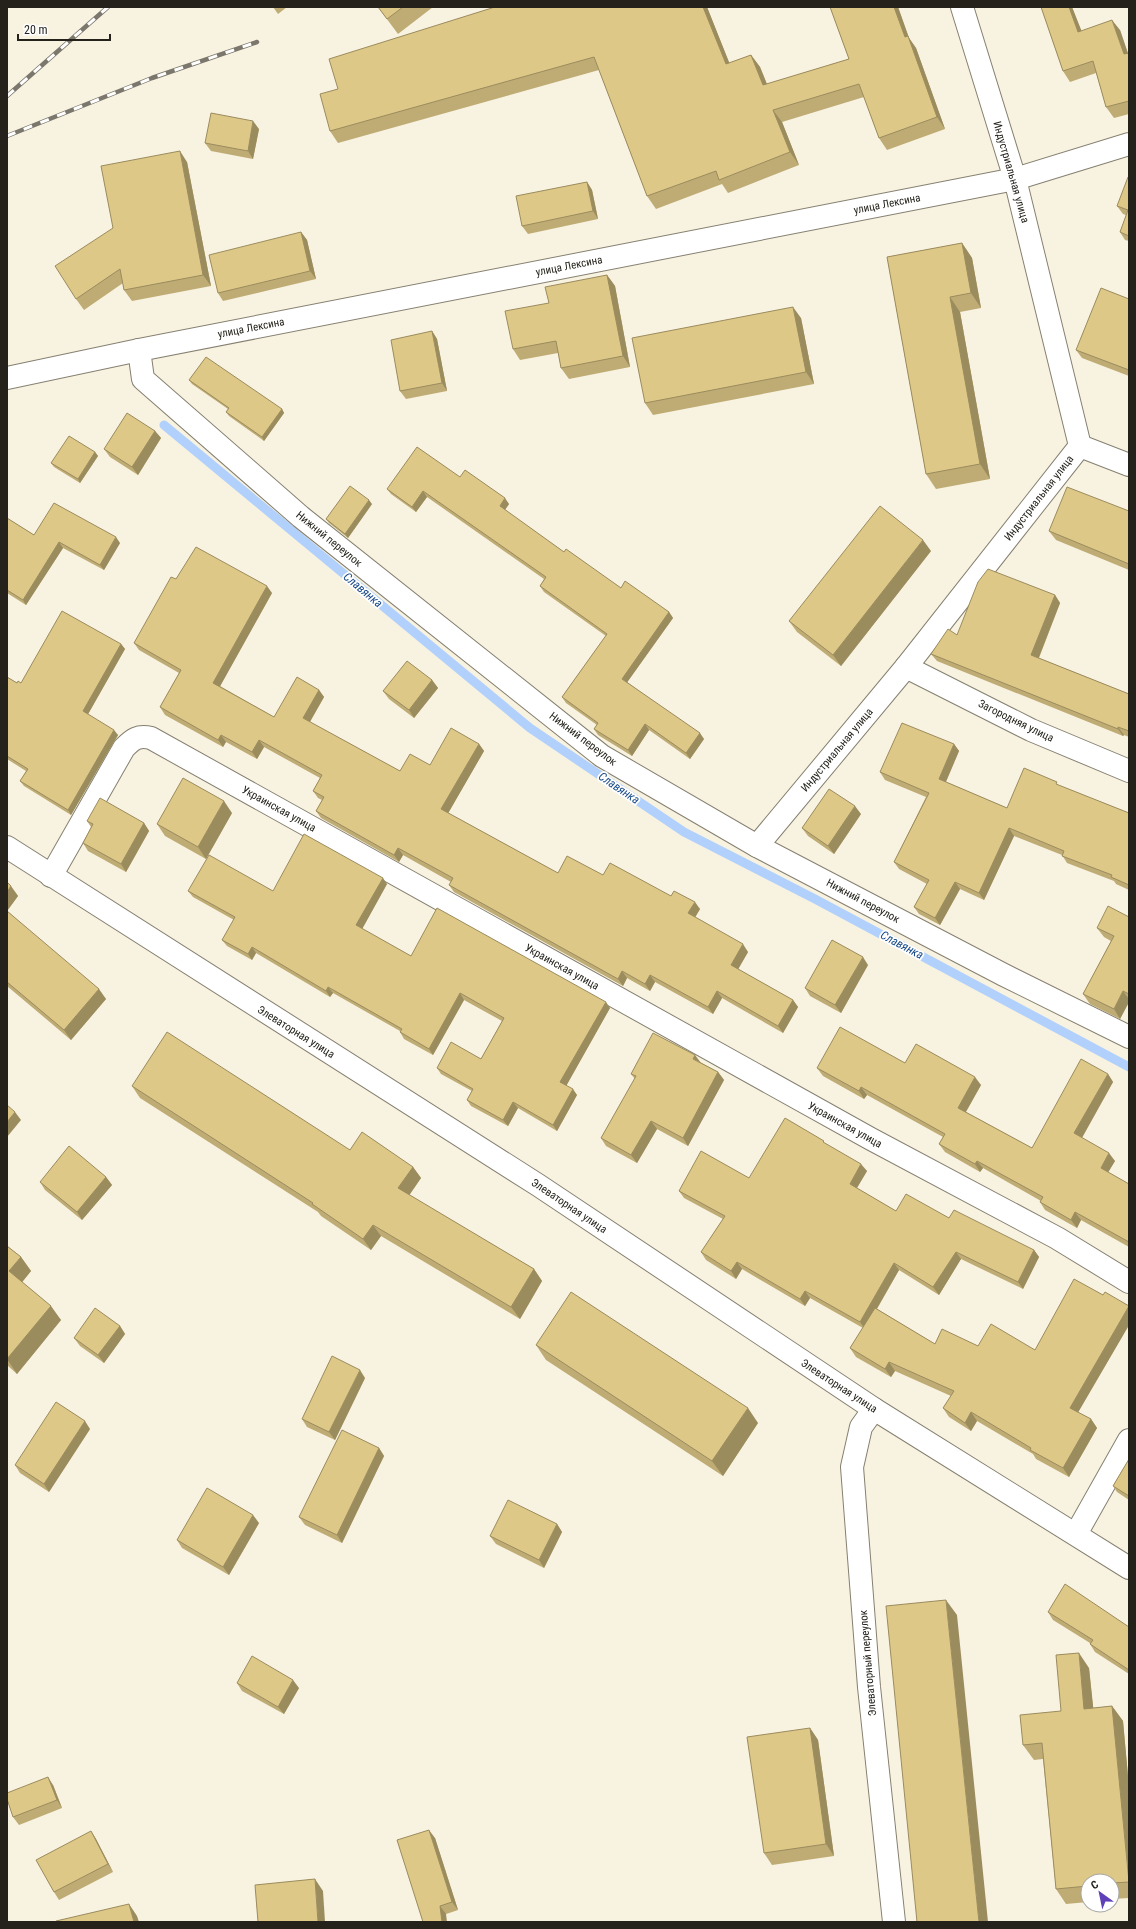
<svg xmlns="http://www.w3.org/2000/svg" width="1136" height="1929" viewBox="0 0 1136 1929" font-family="'Roboto Condensed',sans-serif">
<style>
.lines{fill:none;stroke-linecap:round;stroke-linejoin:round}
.stream{stroke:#b1d1fc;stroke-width:9}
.minor-casing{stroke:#868071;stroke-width:24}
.major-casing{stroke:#868071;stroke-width:24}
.minor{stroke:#fff;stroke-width:22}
.major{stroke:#fff;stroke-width:22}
.rail-casing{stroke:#7b776c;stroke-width:4.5}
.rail{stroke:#fff;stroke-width:3;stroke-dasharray:9;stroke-linecap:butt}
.wall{fill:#bfac74}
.shaded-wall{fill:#9b8c5e}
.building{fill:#dec887;stroke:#9b8c5e}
.labels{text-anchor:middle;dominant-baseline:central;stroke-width:3.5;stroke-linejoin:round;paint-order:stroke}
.street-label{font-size:11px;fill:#24221b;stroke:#fff}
.water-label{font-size:12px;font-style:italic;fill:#174988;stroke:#fff}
</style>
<rect width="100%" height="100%" fill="#f8f2e1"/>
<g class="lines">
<polyline class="stream" points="164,425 530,728 684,832 815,899 1129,1067"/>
<g class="minor-casing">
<g id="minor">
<polyline points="139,350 143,379 301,517 602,756 757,846 1004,975 1129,1037"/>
<polyline points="7,378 139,350 1015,179 1129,144"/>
<polyline points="1080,446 1129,465"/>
<polyline points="906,667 1031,730 1129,771"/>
<polyline points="757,846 906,667 1080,446 1015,179 962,7"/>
<path d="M51,876L124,748C133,739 138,735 151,738L871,1139L1057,1238L1129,1282"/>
<polyline points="1076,1534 1129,1440"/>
</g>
</g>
<g class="major-casing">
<g id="major">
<polyline points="7,847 538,1185 874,1409 1129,1568"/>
<polyline points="874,1409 861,1427 852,1467 869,1687 894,1922"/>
</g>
</g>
<use href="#minor" class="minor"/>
<use href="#major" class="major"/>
<g class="rail-casing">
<g id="rail">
<polyline points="7,96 108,7"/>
<polyline points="7,136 152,78 257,42"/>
</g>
</g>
<use href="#rail" class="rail"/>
</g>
<g class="wall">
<polygon points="273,7 287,7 278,14"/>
<polygon points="378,7 433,7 398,34"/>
<polygon points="495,7 707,7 729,63 751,55 760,67 767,84 849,59 830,7 898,7 909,38 916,48 945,129 887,150 879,138 864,97 782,122 799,165 728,193 722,184 656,209 647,196 599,70 338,143 330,131 338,89"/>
<polygon points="1041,7 1072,7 1081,31 1120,30 1128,53 1129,53 1129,114 1114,118 1106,107 1096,73 1070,82 1063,71"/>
<polygon points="259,129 253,159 211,151 205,143"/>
<polygon points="187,162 211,286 132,301 124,290 123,283 84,310 76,299 113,228"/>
<polygon points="1129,177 1129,241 1125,240 1120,232 1126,215 1123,214 1117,206"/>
<polygon points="587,182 592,190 598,219 528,234 522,226"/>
<polygon points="301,232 307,240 316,279 223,301 218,293"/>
<polygon points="962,243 972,258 981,308 960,312 990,479 936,489 926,474 887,257"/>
<polygon points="607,275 615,286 630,367 569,379 561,368 558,353 520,360 513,349 549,303"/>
<polygon points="1129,299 1129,376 1082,358 1076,350"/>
<polygon points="801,318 814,384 653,415 645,403"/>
<polygon points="432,331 437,339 447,391 406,399 400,391"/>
<polygon points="189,380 282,409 284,413 264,441 229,416 226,412 228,409 192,384"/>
<polygon points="155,431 161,438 138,475 110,457 104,449"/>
<polygon points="95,452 98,456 80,483 54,467 51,463"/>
<polygon points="460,477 509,504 505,510 564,552 621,588 669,612 673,618 627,682 704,739 690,759 649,730 632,756 598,735 594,729 597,725 566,703 562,697 606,636 544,592 540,586 544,579 427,497 416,512 391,494 387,489"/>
<polygon points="372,504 348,538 329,523 326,519"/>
<polygon points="1129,511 1129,570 1056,540 1049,531"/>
<polygon points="7,518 34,535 120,543 104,570 63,548 26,605 7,593"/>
<polygon points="931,551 841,666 797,632 789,621"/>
<polygon points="176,579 272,593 220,686 274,717 319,690 324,697 310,722 400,771 430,765 479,744 484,751 448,813 558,873 603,875 671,896 700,909 695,917 748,952 738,969 793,1000 798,1007 783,1033 722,998 713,1014 655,982 650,991 627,978 623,986 454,892 449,885 451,882 403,855 399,862 321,818 316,811 322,800 318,798 313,791 320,778 264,747 257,759 226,742 223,747 165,715 160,707 179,673 139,650 134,643"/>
<polygon points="1055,595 1060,603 1039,658 1129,694 1129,737 1124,735 1123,736 937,661 931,654 957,635"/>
<polygon points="121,644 125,649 88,714 118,735 71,815 24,786 20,781 26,771 7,759 7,677 17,683 21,683"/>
<polygon points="432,680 438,688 414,718 389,699 383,691"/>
<polygon points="954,744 959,751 946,782 1007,808 1060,786 1129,813 1129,890 1116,884 1114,881 1067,863 1062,855 1014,836 984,900 960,889 940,925 919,914 914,907 927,884 899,869 894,862 926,797 885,780 880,772"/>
<polygon points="232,813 206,859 165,836 157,824"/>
<polygon points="861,814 834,854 808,836 802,828"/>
<polygon points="87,821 144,823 149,831 126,872 88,851 83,843 91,827"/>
<polygon points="7,882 18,896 7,911 106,999 71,1040 7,986"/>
<polygon points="387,884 362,929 411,956 610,1008 566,1086 577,1095 557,1131 518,1108 508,1126 471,1106 467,1100 472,1091 441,1074 437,1068 481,1059 502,1021 464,1000 433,1055 404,1039 400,1032 400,1031 333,993 330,997 256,953 252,960 227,946 222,940 234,920 193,897 188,891 273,891"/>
<polygon points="1129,917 1129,1002 1120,1019 1090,1004 1083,994 1111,941 1104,937 1097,928"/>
<polygon points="868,965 841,1013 810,996 805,988"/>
<polygon points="700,1062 718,1072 724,1080 688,1146 657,1129 637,1163 606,1146 601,1138 635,1079 631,1074"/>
<polygon points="905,1063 981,1085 966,1112 1032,1148 1108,1074 1113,1082 1082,1138 1115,1161 1108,1172 1129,1184 1129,1247 1081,1220 1077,1228 1045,1210 1040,1202 1041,1201 983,1168 980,1172 945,1152 939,1144 943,1137 867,1095 864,1099 823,1076 817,1068"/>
<polygon points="132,1086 350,1150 413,1167 421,1178 409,1195 534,1269 542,1281 520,1319 381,1236 371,1250 321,1216 318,1212 140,1098"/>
<polygon points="826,1144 867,1171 857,1188 896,1211 949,1218 1034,1250 1039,1257 1023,1289 961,1259 939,1295 899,1270 877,1309 935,1344 1035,1350 1103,1295 1129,1306 1129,1325 1078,1412 1091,1419 1097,1428 1069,1477 1036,1459 1033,1454 977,1421 971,1431 949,1417 943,1408 951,1396 895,1371 891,1377 856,1357 850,1348 863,1328 810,1298 805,1306 742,1269 736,1279 706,1260 701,1252 723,1219 684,1198 679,1191 749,1178"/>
<polygon points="106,1177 112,1185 82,1220 45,1190 40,1182"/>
<polygon points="7,1246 21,1257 31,1271 22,1282 61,1320 17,1374 7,1365"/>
<polygon points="120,1326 125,1334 104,1363 80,1346 74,1338"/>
<polygon points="536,1345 758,1423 723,1476 546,1360"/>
<polygon points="365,1378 335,1440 307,1427 302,1419"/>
<polygon points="90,1429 49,1492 20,1473 15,1465"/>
<polygon points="379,1448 384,1456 342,1543 305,1525 299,1517"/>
<polygon points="1129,1459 1129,1500 1117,1492 1113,1486"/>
<polygon points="259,1523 229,1575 182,1548 177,1540"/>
<polygon points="557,1524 562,1532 544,1568 496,1544 490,1536"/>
<polygon points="1048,1612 1129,1627 1129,1674 1095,1652 1090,1644 1090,1643 1053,1620"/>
<polygon points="1089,1668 1093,1708 1112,1706 1123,1721 1129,1787 1129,1898 1112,1899 1112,1881 1088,1881 1088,1902 1066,1904 1056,1889 1043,1759 1034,1760 1023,1745 1061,1711"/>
<polygon points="237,1683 299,1688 284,1714 242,1691"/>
<polygon points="810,1728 818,1740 834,1856 772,1865 764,1853"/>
<polygon points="53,1785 62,1808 19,1825 13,1817"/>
<polygon points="91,1831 96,1839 113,1872 59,1900 54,1892"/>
<polygon points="435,1838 458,1910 423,1922"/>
</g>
<g class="shaded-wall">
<polygon points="703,7 707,7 735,77 726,64"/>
<polygon points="894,7 898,7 909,38 916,48 945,129 937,117 905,37"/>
<polygon points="1069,7 1072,7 1086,42 1078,32"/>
<polygon points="1112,20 1120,30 1129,57 1124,54"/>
<polygon points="751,55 760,67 772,97 763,85"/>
<polygon points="773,110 782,122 799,165 790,152"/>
<polygon points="253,121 259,129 253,159 248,151"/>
<polygon points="180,151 187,162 211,286 203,275"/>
<polygon points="587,182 592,190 598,219 593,211"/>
<polygon points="301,232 307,240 316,279 310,271"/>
<polygon points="962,243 972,258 981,308 971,293"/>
<polygon points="607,275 615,286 630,367 623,356"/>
<polygon points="950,297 960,312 990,479 980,464"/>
<polygon points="793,307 801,318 814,384 806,372"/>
<polygon points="432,331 437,339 447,391 442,383"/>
<polygon points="282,409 284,413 264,441 262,437"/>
<polygon points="155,431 161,438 138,475 132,467"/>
<polygon points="95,452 98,456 80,483 78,479"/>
<polygon points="423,491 427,497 416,512 412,507"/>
<polygon points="505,498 509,504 504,511 500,506"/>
<polygon points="369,500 372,504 348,538 345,534"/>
<polygon points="116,537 120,543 104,570 100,565"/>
<polygon points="923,540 931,551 841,666 833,655"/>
<polygon points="59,542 63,548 26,605 23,600"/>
<polygon points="267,586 272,593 218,690 213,683"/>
<polygon points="1055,595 1060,603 1037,662 1031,655"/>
<polygon points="669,612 673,618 626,684 622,679"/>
<polygon points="121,644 125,649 87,716 83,711"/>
<polygon points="432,680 438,688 414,718 409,710"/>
<polygon points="319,690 324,697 308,725 303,718"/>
<polygon points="645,724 649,730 632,756 628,750"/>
<polygon points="1118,727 1124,735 1123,736 1118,729"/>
<polygon points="114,730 118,735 71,815 68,810"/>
<polygon points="700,733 704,739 690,759 686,753"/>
<polygon points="221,735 226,742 223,747 218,740"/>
<polygon points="259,740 264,747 257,759 252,752"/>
<polygon points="479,744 484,751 446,817 441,809"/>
<polygon points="954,744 959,751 944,786 939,779"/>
<polygon points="224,801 232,813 206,859 198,847"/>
<polygon points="855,806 861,814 834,854 828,846"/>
<polygon points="144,823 149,831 126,872 121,864"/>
<polygon points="1009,828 1014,836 984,900 979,893"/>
<polygon points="398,848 403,855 399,862 394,855"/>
<polygon points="383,878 387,884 361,931 356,925"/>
<polygon points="955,882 960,889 940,925 935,918"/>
<polygon points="11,886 18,896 7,911 7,892"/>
<polygon points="695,902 700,909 693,921 688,913"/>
<polygon points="743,944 748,952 736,973 731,965"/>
<polygon points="252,947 256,953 252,960 248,954"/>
<polygon points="863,957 868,965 841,1013 835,1005"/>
<polygon points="622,971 627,978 623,986 618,979"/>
<polygon points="650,975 655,982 650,991 645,984"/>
<polygon points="328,987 333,993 330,997 326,991"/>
<polygon points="99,989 106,999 71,1040 64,1030"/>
<polygon points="717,991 722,998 713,1014 708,1007"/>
<polygon points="1123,991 1129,999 1129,1002 1120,1019 1114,1009"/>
<polygon points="460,993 464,1000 433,1055 429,1049"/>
<polygon points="793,1000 798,1007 783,1033 778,1026"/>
<polygon points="606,1002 610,1008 565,1088 560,1082"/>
<polygon points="695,1055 701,1063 693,1059"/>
<polygon points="718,1072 724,1080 688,1146 683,1138"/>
<polygon points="1108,1074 1113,1082 1080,1141 1074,1133"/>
<polygon points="975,1077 981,1085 964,1115 958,1108"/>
<polygon points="861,1087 867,1095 864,1099 859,1091"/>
<polygon points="573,1089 577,1095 557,1131 553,1125"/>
<polygon points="513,1102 518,1108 508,1126 503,1120"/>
<polygon points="15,1112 21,1120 7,1137 7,1122"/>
<polygon points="651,1121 657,1129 637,1163 631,1155"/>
<polygon points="1109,1153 1115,1161 1106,1176 1101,1168"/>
<polygon points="977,1161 983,1168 980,1172 975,1164"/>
<polygon points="861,1164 867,1171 855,1191 850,1184"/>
<polygon points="413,1167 421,1178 406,1200 398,1188"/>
<polygon points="106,1177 112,1185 82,1220 77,1212"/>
<polygon points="1075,1212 1081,1220 1077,1228 1071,1220"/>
<polygon points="373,1225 381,1236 371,1250 363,1239"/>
<polygon points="1034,1250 1039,1257 1023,1289 1018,1282"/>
<polygon points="956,1252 961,1259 939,1295 933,1287"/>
<polygon points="21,1257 31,1271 19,1286 9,1271"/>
<polygon points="737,1262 742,1269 736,1279 731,1271"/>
<polygon points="894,1263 899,1270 865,1329 860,1322"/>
<polygon points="534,1269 542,1281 520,1319 511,1307"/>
<polygon points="805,1291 810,1298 805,1306 800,1299"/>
<polygon points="51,1306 61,1320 17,1374 7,1359"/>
<polygon points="1129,1306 1129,1325 1076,1416 1070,1408"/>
<polygon points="120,1326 125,1334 104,1363 98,1355"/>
<polygon points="889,1362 895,1371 891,1377 885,1369"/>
<polygon points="360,1370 365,1378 335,1440 329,1432"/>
<polygon points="748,1408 758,1423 723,1476 712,1461"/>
<polygon points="971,1412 977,1421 971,1431 965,1423"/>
<polygon points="1091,1419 1097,1428 1069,1477 1063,1468"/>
<polygon points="85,1421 90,1429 49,1492 44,1484"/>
<polygon points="379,1448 384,1456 342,1543 337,1535"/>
<polygon points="253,1515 259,1523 229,1575 223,1567"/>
<polygon points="557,1524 562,1532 544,1568 539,1560"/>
<polygon points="946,1600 957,1615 988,1922 979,1922"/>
<polygon points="1079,1653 1089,1668 1095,1724 1084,1709"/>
<polygon points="293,1680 299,1688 284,1714 278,1707"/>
<polygon points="1112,1706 1123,1721 1129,1787 1129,1880"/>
<polygon points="810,1728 818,1740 834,1856 826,1844"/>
<polygon points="48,1777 53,1785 62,1808 57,1800"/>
<polygon points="429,1830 435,1838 458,1910 452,1902"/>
<polygon points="91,1831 96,1839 113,1872 108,1864"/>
<polygon points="315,1879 323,1891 325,1922 318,1922"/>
<polygon points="129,1904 137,1916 139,1922 134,1922"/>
<polygon points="440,1906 446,1914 447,1922 442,1922"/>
</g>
<g class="building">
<polygon points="378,7 403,7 387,19"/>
<polygon points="495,7 703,7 726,64 751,55 763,85 849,59 830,7 894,7 905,37 908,36 937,117 879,138 859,84 773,110 790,152 719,180 716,171 647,196 594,57 330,131 320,94 338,89 329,59"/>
<polygon points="1041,7 1069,7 1078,32 1112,20 1124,54 1129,53 1129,101 1106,107 1093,61 1063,71"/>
<polygon points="211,113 253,121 248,151 205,143"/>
<polygon points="180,151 203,275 124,290 120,269 76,299 55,266 113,228 101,166"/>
<polygon points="1128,177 1129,177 1129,236 1120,232 1128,210 1117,206"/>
<polygon points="587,182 593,211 522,226 516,196"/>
<polygon points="301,232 310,271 218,293 209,255"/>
<polygon points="962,243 971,293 950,297 980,464 926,474 887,257"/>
<polygon points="607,275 623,356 561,368 556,341 513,349 505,311 549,303 545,287"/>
<polygon points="1101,288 1129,299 1129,370 1076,350"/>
<polygon points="793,307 806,372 645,403 632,338"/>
<polygon points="432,331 442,383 400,391 391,340"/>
<polygon points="206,357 282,409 262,437 226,412 229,408 189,380"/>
<polygon points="127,413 155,431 132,467 104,449"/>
<polygon points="69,436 95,452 78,479 51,463"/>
<polygon points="417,447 460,477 465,470 505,498 500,506 564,552 566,549 621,588 625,581 669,612 622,679 700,733 686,753 645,724 628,750 594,729 598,723 562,697 607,634 540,586 546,577 423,491 412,507 387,489"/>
<polygon points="350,486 369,500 345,534 326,519"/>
<polygon points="1067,487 1129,511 1129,564 1049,531"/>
<polygon points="54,503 116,537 100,565 59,542 23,600 7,590 7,518 34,535"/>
<polygon points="880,506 923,540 833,655 789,621"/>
<polygon points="196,547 267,586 213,683 274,717 297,677 319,690 303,718 400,771 410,754 430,765 451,728 479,744 441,809 558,873 567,856 603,875 610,863 671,896 674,891 695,902 688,913 743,944 731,965 793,1000 778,1026 717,991 708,1007 650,975 645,984 622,971 618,979 449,885 453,878 398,848 394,855 316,811 324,797 313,791 322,775 259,740 252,752 221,735 218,740 160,707 181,670 134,643 171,577 176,579"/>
<polygon points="988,569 1055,595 1031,655 1129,694 1129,731 1118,727 1118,729 931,654 948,629 957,635 978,582"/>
<polygon points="62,611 121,644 83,711 114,730 68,810 20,781 28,769 7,756 7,677 17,683 18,681 21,683"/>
<polygon points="407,661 432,680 409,710 383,691"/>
<polygon points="902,723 954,744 939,779 1007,808 1024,768 1057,782 1056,784 1129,813 1129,885 1111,877 1112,875 1062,856 1064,851 1009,828 979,893 955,882 935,918 914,907 929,880 894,862 929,793 880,772"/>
<polygon points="183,778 224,801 198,847 157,824"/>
<polygon points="829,789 855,806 828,846 802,828"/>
<polygon points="100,798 144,823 121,864 83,843 93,824 87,821"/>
<polygon points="304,834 383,878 356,925 411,956 437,908 606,1002 560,1082 573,1089 553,1125 513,1102 503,1120 467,1100 473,1089 437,1068 451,1042 481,1059 504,1018 460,993 429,1049 400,1032 402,1029 328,987 326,991 252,947 248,954 222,940 235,917 188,891 209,855 273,891"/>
<polygon points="7,882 11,886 7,892"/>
<polygon points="1108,906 1129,917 1129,994 1123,991 1114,1009 1083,994 1114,936 1097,928"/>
<polygon points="7,911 99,989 64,1030 7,982"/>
<polygon points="832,940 863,957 835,1005 805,988"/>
<polygon points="840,1027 905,1063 916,1044 975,1077 958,1108 1032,1148 1081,1059 1108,1074 1074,1133 1109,1153 1101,1168 1129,1184 1129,1242 1075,1212 1071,1220 1040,1202 1043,1197 977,1161 975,1164 939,1144 945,1134 861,1087 859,1091 817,1068"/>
<polygon points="167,1032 350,1150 362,1132 413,1167 398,1188 534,1269 511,1307 373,1225 363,1239 312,1204 313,1203 132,1086"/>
<polygon points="653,1033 695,1055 693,1059 718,1072 683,1138 651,1121 631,1155 601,1138 636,1076 631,1074"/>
<polygon points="7,1105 15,1112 7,1122"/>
<polygon points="785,1118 824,1141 823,1142 861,1164 850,1184 896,1211 906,1194 949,1218 954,1210 1034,1250 1018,1282 956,1252 933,1287 894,1263 860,1322 805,1291 800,1299 737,1262 731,1271 701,1252 725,1216 679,1191 701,1151 749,1178"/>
<polygon points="69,1146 106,1177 77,1212 40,1182"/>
<polygon points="7,1246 21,1257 9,1271 51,1306 7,1359"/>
<polygon points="1074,1279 1103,1295 1105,1292 1129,1306 1070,1408 1091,1419 1063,1468 1030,1450 1031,1448 971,1412 965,1423 943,1408 954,1391 889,1362 885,1369 850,1348 875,1308 935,1344 942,1329 978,1346 991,1324 1035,1350"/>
<polygon points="571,1292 748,1408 712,1461 536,1345"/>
<polygon points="95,1308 120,1326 98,1355 74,1338"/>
<polygon points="332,1356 360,1370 329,1432 302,1419"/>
<polygon points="56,1402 85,1421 44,1484 15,1465"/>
<polygon points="342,1430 379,1448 337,1535 299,1517"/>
<polygon points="1129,1459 1129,1496 1113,1486"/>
<polygon points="207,1488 253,1515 223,1567 177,1540"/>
<polygon points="508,1500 557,1524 539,1560 490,1536"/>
<polygon points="1065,1584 1129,1627 1129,1670 1090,1644 1093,1640 1048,1612"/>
<polygon points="946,1600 979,1922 917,1922 886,1606"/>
<polygon points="1079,1653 1084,1709 1112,1706 1129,1882 1112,1883 1112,1881 1088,1881 1088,1886 1056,1889 1042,1743 1023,1745 1020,1715 1061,1711 1056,1655"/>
<polygon points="252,1656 293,1680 278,1707 237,1683"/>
<polygon points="810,1728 826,1844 764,1853 747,1737"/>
<polygon points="48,1777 57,1800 13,1817 7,1799 7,1793"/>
<polygon points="429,1830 452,1902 440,1906 442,1922 423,1922 397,1840"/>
<polygon points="91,1831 108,1864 54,1892 36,1860"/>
<polygon points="315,1879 318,1922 258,1922 255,1885"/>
<polygon points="129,1904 134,1922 56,1922 56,1921"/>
</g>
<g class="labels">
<g class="street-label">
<text transform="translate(1011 172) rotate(74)">Индустриальная улица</text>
<text transform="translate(887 204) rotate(-11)">улица Лексина</text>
<text transform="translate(569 266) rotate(-11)">улица Лексина</text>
<text transform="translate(251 328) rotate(-11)">улица Лексина</text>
<text transform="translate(1039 498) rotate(-52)">Индустриальная улица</text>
<text transform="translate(329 539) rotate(39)">Нижний переулок</text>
<text transform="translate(1016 721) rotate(26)">Загородняя улица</text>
<text transform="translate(583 739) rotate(37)">Нижний переулок</text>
<text transform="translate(837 750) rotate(-50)">Индустриальная улица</text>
<text transform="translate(279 809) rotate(29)">Украинская улица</text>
<text transform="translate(863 901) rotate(28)">Нижний переулок</text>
<text transform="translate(562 967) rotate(29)">Украинская улица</text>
<text transform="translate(296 1032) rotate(32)">Элеваторная улица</text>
<text transform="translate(845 1125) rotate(29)">Украинская улица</text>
<text transform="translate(569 1206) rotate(34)">Элеваторная улица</text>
<text transform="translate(839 1386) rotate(33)">Элеваторная улица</text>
<text transform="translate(868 1663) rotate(-95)">Элеваторный переулок</text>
</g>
<g class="water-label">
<text transform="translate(363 590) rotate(40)">Славянка</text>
<text transform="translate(619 788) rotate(34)">Славянка</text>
<text transform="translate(902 945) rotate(28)">Славянка</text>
</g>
</g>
<rect width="1136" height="1929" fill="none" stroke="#24221b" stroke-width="16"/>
<g transform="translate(1100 1893) rotate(327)"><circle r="19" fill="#ffffff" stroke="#a7a7a4"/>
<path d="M0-3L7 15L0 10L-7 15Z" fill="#6040b8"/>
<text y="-6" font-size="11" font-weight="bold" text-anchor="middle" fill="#24221b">С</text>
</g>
<path d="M18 34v6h92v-6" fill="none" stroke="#24221b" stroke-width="2"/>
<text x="24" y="34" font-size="12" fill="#24221b" stroke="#ffffff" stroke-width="3" paint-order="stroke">20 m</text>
</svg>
